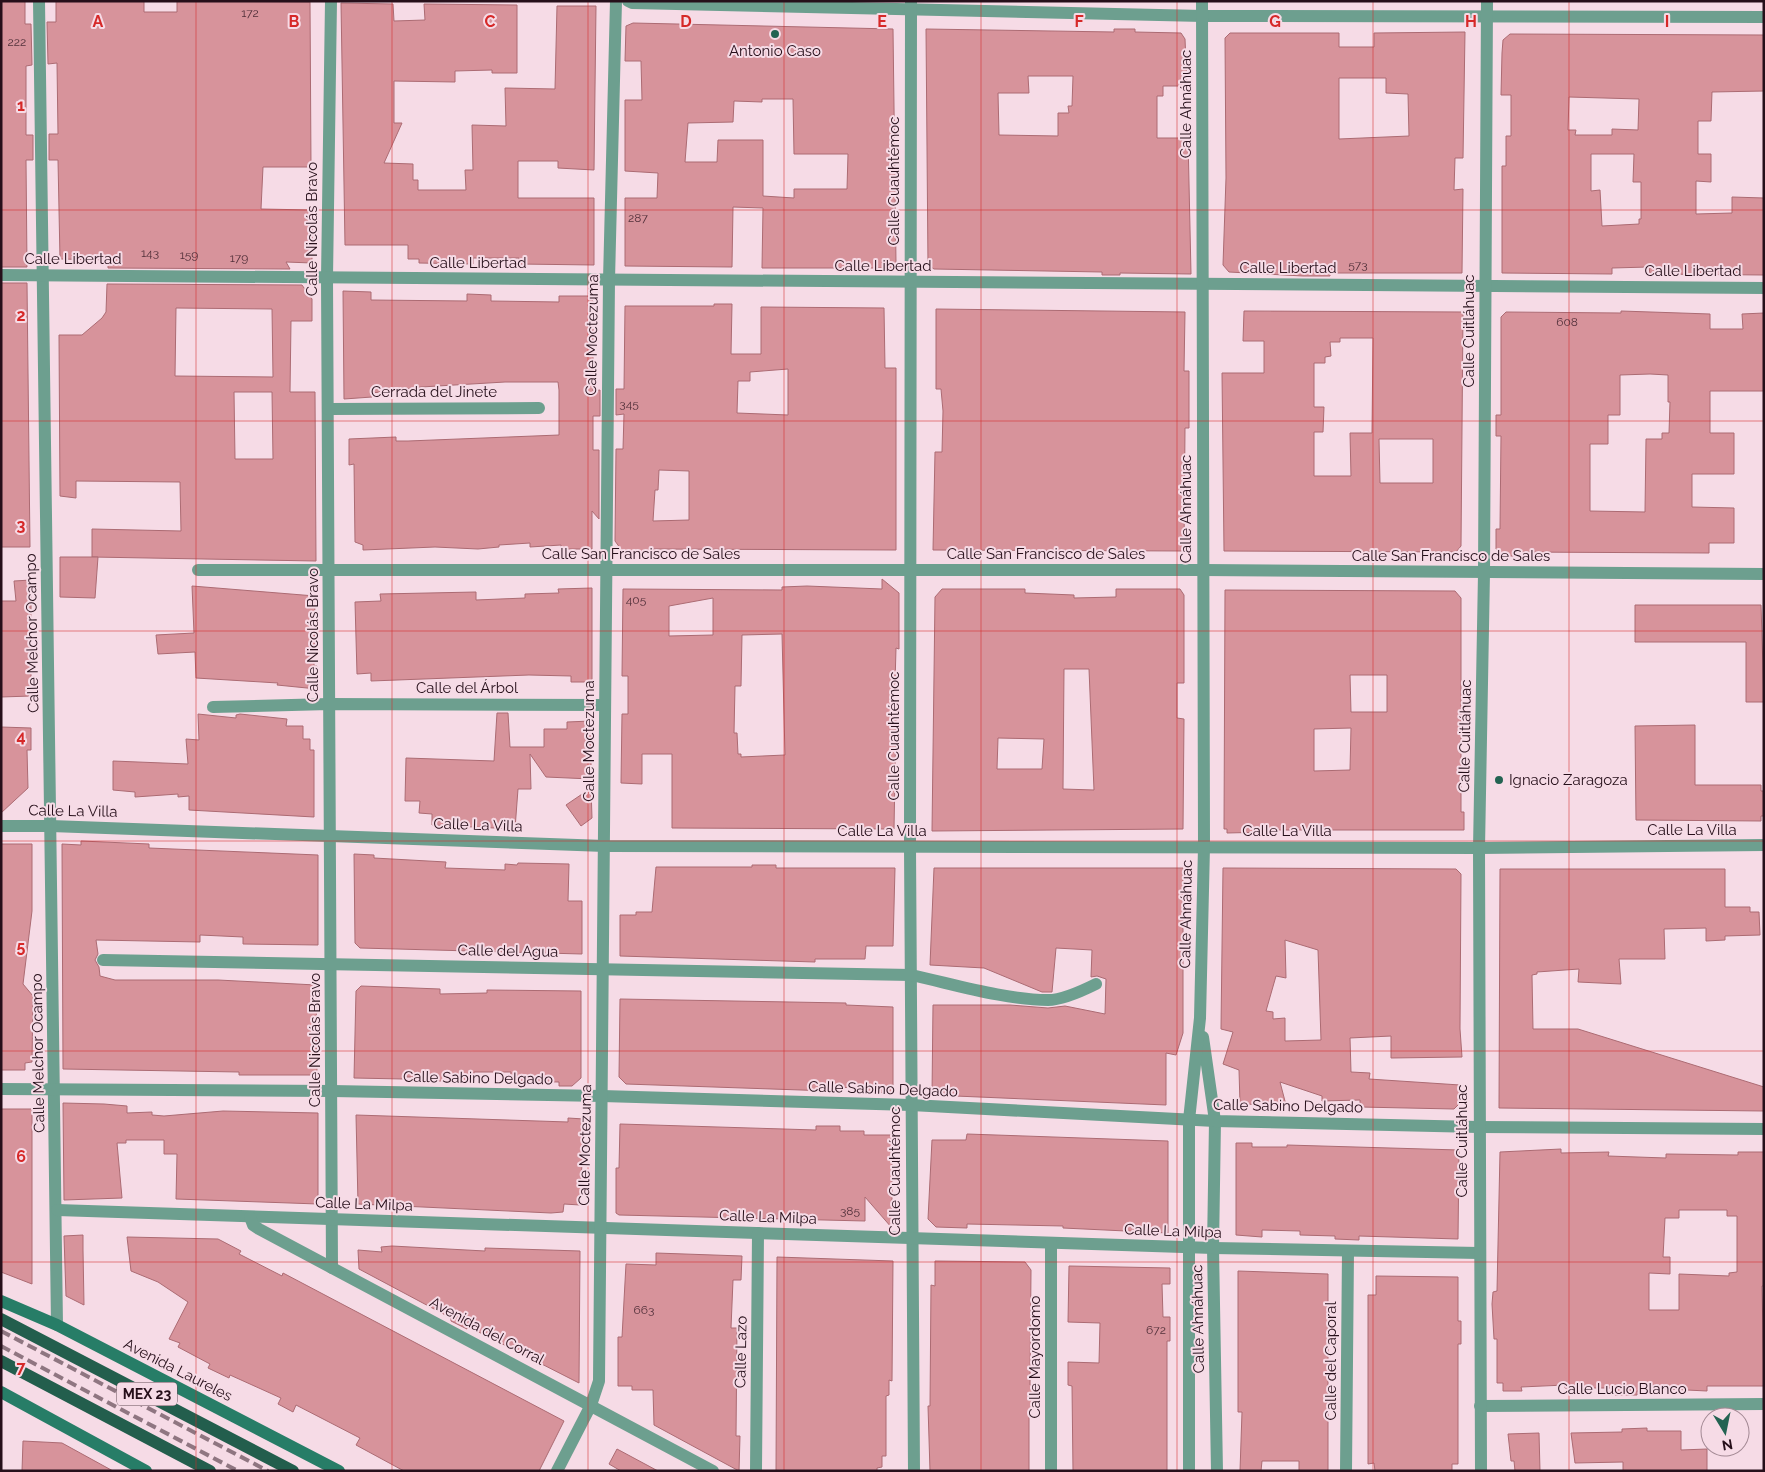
<svg xmlns="http://www.w3.org/2000/svg" width="1765" height="1472" viewBox="0 0 1765 1472" font-family="Raleway,sans-serif">
<style>
.building{fill:#d7939b;stroke:#ac6b73;fill-rule:evenodd}
.lines{fill:none;stroke-linecap:round;stroke-linejoin:round}
.street{stroke:#6d9f8f;stroke-width:12}
.secondary{stroke:#277d67;stroke-width:12}
.primary{stroke:#235e4d;stroke-width:12}
.rail{stroke:#8f7681;stroke-width:4;stroke-dasharray:10 5;stroke-linecap:butt}
.grid{fill:none;stroke:#d62828;stroke-width:1;stroke-opacity:0.55}
.poi-dot{fill:#236352;stroke:#f6dbe6;stroke-width:2}
.labels{text-anchor:middle;dominant-baseline:central;stroke-width:4;stroke-linejoin:round;paint-order:stroke}
.number-label{font-size:12px;fill:#52303a}
.shield{fill:#f6dbe6;stroke:#644c57;stroke-width:1}
.shield-label{font-size:14px;font-weight:bold;fill:#260f1a}
.poi-label{font-size:15px;fill:#260f1a;stroke:#f6dbe6}
.street-label{font-size:15px;fill:#260f1a;stroke:#f6dbe6}
.grid-label{font-size:16px;text-anchor:middle;font-weight:bold;fill:#d62828;stroke:#f6dbe6;stroke-width:4;stroke-linejoin:round;paint-order:stroke}
</style>
<rect width="100%" height="100%" fill="#f6dbe6"/>
<g class="building">
<polygon points="1,1 25,1 25,24 31,24 32,65 26,66 26,135 33,135 33,160 26,160 27,267 1,267"/>
<polygon points="56,1 144,1 144,12 177,12 177,1 310,2 311,167 263,167 261,209 312,210 312,263 286,262 290,269 108,268 108,260 60,259 58,160 49,160 49,134 58,134 57,63 48,64 47,22 56,22"/>
<polygon points="341,3 393,4 394,21 425,20 424,4 517,5 517,73 492,73 492,70 455,71 455,82 394,81 394,123 402,123 384,163 413,164 413,180 418,180 418,190 466,190 465,170 473,170 472,125 506,126 505,88 555,89 557,6 596,6 594,170 558,168 558,161 518,161 518,198 594,198 594,265 519,264 519,258 473,258 473,264 419,263 419,259 408,259 408,245 345,245"/>
<path d="M633,23L893,29L896,263L891,268H762L763,208L733,207L732,267L625,266V198H657L658,173L625,171V100H642L641,61H625L626,26ZM762,99H793L794,154H848L847,189H794V198L763,196V140H718L717,162H685L688,123L733,122L734,101L762,102Z"/>
<path d="M926,29L1114,32V29H1135V32L1181,33L1185,39L1187,86H1163V96H1157V138H1188L1191,274L1120,273V275H1102V272L934,269L928,265ZM1028,76H1073L1072,106H1068L1069,113H1058V136L999,135L998,93H1029Z"/>
<path d="M1465,32L1463,158H1455L1454,190L1463,189L1462,273H1330V276H1303L1229,272L1223,265L1226,178L1225,38L1230,33H1339V47H1374V33ZM1339,78H1386V93L1408,94L1409,136L1339,139Z"/>
<path d="M1510,34L1764,35V91L1712,92L1711,121H1698V154H1711V182L1696,181V214L1732,213V197L1764,198V275L1650,274L1649,267L1612,268V274L1502,273V166H1506V136H1511V95H1501L1502,53L1503,40ZM1569,97L1639,99L1638,130L1612,129V135H1575L1576,130H1568ZM1591,154H1634L1633,182H1641V219H1639V224L1602,226L1600,190L1591,191Z"/>
<polygon points="1,283 27,283 30,547 1,547"/>
<path d="M107,284L302,285L312,299V321H291L290,392H315L316,561L92,557V529L181,531L180,482L76,481V498L60,496L59,335H82L102,318L106,312ZM176,308L272,309L273,377L175,376ZM234,392H272L273,459H235Z"/>
<polygon points="343,291 371,292 371,300 467,301 467,294 491,295 491,301 559,302 559,296 588,296 593,301 593,391 600,390 600,416 593,416 593,450 599,450 599,519 592,511 592,549 561,549 561,545 530,547 530,543 499,545 499,547 478,549 435,547 363,550 363,545 355,542 354,464 349,465 349,439 396,437 396,441 408,441 559,435 559,390 558,382 505,382 421,387 372,393 372,397 344,399"/>
<path d="M714,304H732L731,354H761V307L884,308L885,368H896V550L653,549V552H623L615,541L616,449H623L624,414L616,415V389H624L625,306H714ZM788,369V415L737,413L738,381H750V372ZM659,470L689,471V520L653,521L655,490H658Z"/>
<polygon points="936,309 1185,312 1184,371 1189,371 1189,428 1185,428 1184,551 933,550 935,452 942,452 943,411 941,389 936,389"/>
<path d="M1244,311L1463,312L1461,546L1456,552L1224,551L1222,373H1264V341H1243ZM1340,338H1373L1372,433H1350L1351,476H1314V432H1323L1324,407H1314V363H1325V357L1331,356L1330,342H1340ZM1379,439H1433V483H1380Z"/>
<path d="M1621,311L1710,314V329H1743L1742,314L1764,313V391H1710V433H1734V474H1692V507L1734,508V543H1709V553L1515,552V556H1504L1496,549V529H1500L1501,436H1496V415H1501V317L1506,312L1621,313ZM1650,374L1668,375V402H1670L1669,433H1662V439H1646L1645,512L1590,511V444H1608V415H1620V375Z"/>
<polygon points="60,557 98,557 95,598 60,597"/>
<path d="M882,579L899,593V649L896,648L895,684H892L891,718H896L894,829L672,828V754H642V784L621,783L622,714H628V676H622L623,589L782,590V587L807,586L882,589ZM713,598V635L669,636V606ZM782,634L785,755L741,757V754H738L737,733H734L735,686H741L742,635Z"/>
<polygon points="31,580 31,696 1,697 1,601 16,601 14,581"/>
<polygon points="192,586 315,596 314,666 317,666 317,689 277,685 278,683 196,678 195,652 158,654 156,635 194,633"/>
<polygon points="592,588 592,682 571,682 571,676 529,675 371,681 371,673 357,674 355,602 381,601 380,594 476,592 476,600 525,598 525,594 559,593 558,589"/>
<path d="M942,589H1025V593L1074,595V598L1116,597V589H1180L1184,595V683H1177V718L1184,719L1183,829L932,831L935,597ZM1064,669H1089L1094,790L1063,789ZM998,738L1044,739L1042,769H997Z"/>
<path d="M1225,590L1455,591L1461,598V812H1464V830H1268V832L1227,833V829H1224ZM1350,675H1387V712H1351ZM1351,728L1350,770L1314,771V729Z"/>
<polygon points="1635,605 1761,605 1764,702 1746,702 1746,642 1635,642"/>
<polygon points="497,713 508,713 510,747 544,747 544,729 567,729 567,722 591,721 591,779 546,777 530,754 531,789 518,789 515,829 432,825 432,814 419,813 420,801 405,801 406,758 494,761"/>
<polygon points="198,714 236,718 236,715 240,714 287,719 286,726 303,726 303,739 310,739 310,750 314,750 314,817 189,810 189,796 178,797 178,794 135,797 135,792 113,790 113,761 188,764 186,739 199,740"/>
<polygon points="1695,725 1695,785 1761,785 1761,791 1764,791 1764,816 1761,816 1761,821 1636,820 1635,726"/>
<polygon points="1,727 31,728 31,750 27,750 28,788 1,813"/>
<polygon points="591,788 592,818 581,826 566,805"/>
<polygon points="81,841 149,844 149,848 318,855 318,945 243,944 243,937 200,935 200,942 96,940 98,954 95,960 99,967 100,976 115,980 218,980 316,985 317,1075 239,1075 239,1072 63,1069 62,844 81,845"/>
<polygon points="1,844 32,844 32,911 23,984 33,996 32,1062 25,1063 25,1070 1,1070"/>
<polygon points="354,854 374,855 374,858 446,862 445,868 505,870 505,864 517,865 518,863 569,864 568,901 582,901 582,954 360,948 355,943"/>
<polygon points="752,865 776,865 776,868 895,868 893,946 866,946 865,959 815,959 815,962 620,956 620,915 636,915 636,912 652,912 656,867 752,867"/>
<polygon points="934,868 1183,868 1183,1033 1176,1055 1166,1053 1166,1105 932,1095 933,1005 1010,1005 1048,1008 1065,1006 1105,1014 1106,979 1097,976 1091,977 1092,950 1056,948 1052,992 1042,992 984,968 930,965"/>
<path d="M1223,868L1456,869L1461,874L1460,1029L1462,1057L1391,1058V1036L1350,1038L1351,1072L1370,1073L1369,1079L1460,1085L1459,1104L1454,1109L1360,1107V1100L1322,1101V1096L1280,1082L1286,1105L1240,1104L1239,1070L1223,1064L1233,1032L1221,1029ZM1285,940L1318,950L1321,1040L1285,1041V1018L1273,1019V1012L1266,1011L1276,976L1286,978Z"/>
<polygon points="1500,869 1725,869 1725,907 1750,907 1750,912 1759,912 1760,935 1725,936 1725,940 1706,941 1706,928 1664,929 1665,959 1619,959 1621,984 1578,982 1579,969 1537,972 1537,974 1532,975 1533,1029 1578,1029 1764,1087 1764,1111 1499,1108"/>
<polygon points="361,986 440,989 440,994 487,993 487,990 581,991 581,1078 572,1086 559,1086 559,1082 510,1081 511,1072 474,1072 474,1079 462,1081 436,1081 436,1077 403,1077 403,1079 354,1078 356,991"/>
<polygon points="620,999 846,1003 846,1005 893,1007 893,1093 868,1092 868,1088 831,1087 830,1091 626,1084 619,1077"/>
<polygon points="63,1103 104,1104 127,1106 127,1113 152,1112 152,1115 164,1116 223,1111 318,1113 318,1204 176,1199 177,1154 164,1154 164,1140 126,1140 126,1143 117,1143 122,1198 64,1200"/>
<polygon points="1,1109 32,1109 32,1284 1,1272"/>
<polygon points="356,1115 568,1122 568,1118 584,1119 580,1205 564,1204 563,1212 551,1213 358,1204"/>
<polygon points="620,1124 816,1130 816,1126 840,1126 840,1131 864,1131 864,1135 892,1135 892,1228 865,1197 865,1221 619,1215 616,1213 616,1168 619,1168"/>
<polygon points="967,1134 1168,1141 1168,1233 1063,1228 1063,1226 967,1224 967,1228 936,1227 928,1219 932,1140 966,1140"/>
<polygon points="1236,1143 1252,1143 1252,1147 1287,1147 1287,1145 1459,1150 1458,1239 1359,1236 1359,1240 1335,1239 1335,1236 1300,1235 1300,1231 1262,1230 1262,1237 1236,1235"/>
<path d="M1561,1149V1153L1609,1152L1608,1156L1666,1158V1154L1738,1155V1152H1764V1286H1762L1764,1386H1707V1391L1647,1388V1391H1637V1395H1615L1616,1388H1565V1385L1521,1387L1522,1391H1503V1383H1497V1339H1494L1492,1304L1493,1292L1497,1291L1500,1152ZM1679,1210H1727V1216H1737V1272L1729,1273V1276L1679,1274V1310H1649V1273L1670,1274V1257H1663L1665,1218H1679Z"/>
<polygon points="83,1235 83,1250 84,1305 66,1296 64,1236"/>
<polygon points="127,1237 218,1239 241,1251 239,1254 282,1276 283,1273 564,1421 539,1471 404,1471 356,1445 360,1438 296,1405 293,1412 278,1404 281,1398 230,1375 229,1378 208,1368 210,1364 178,1347 180,1343 169,1339 188,1302 158,1282 131,1271"/>
<polygon points="392,1246 485,1251 485,1248 580,1251 579,1383 467,1326 467,1329 451,1321 451,1318 359,1269 358,1250 382,1252 381,1247"/>
<polygon points="656,1253 742,1256 741,1280 733,1280 731,1328 737,1328 736,1436 740,1436 739,1471 654,1425 653,1390 632,1390 632,1386 618,1386 618,1337 622,1337 626,1264 656,1265"/>
<polygon points="777,1257 893,1261 892,1381 889,1380 889,1395 886,1396 886,1456 882,1456 882,1467 877,1468 877,1471 776,1471"/>
<polygon points="935,1261 1025,1262 1031,1270 1030,1385 1033,1385 1033,1408 1029,1409 1029,1471 930,1471 928,1406 930,1406 931,1285 935,1286"/>
<polygon points="1069,1266 1170,1268 1170,1284 1162,1284 1163,1317 1170,1317 1170,1341 1167,1341 1167,1471 1073,1471 1072,1386 1068,1385 1068,1362 1099,1363 1100,1323 1068,1322"/>
<polygon points="1238,1271 1328,1274 1328,1471 1299,1471 1299,1461 1262,1461 1261,1471 1240,1471 1242,1412 1238,1412"/>
<polygon points="1376,1276 1458,1277 1458,1321 1461,1321 1461,1344 1458,1344 1458,1464 1452,1464 1452,1471 1375,1471 1374,1463 1368,1464 1368,1295 1376,1295"/>
<polygon points="1647,1428 1647,1431 1681,1431 1681,1450 1707,1449 1707,1471 1623,1471 1623,1462 1575,1463 1571,1433 1622,1432 1622,1429"/>
<polygon points="1539,1433 1540,1471 1515,1471 1514,1461 1511,1461 1508,1434"/>
<polygon points="23,1441 62,1443 113,1471 22,1471"/>
<polygon points="617,1449 658,1471 621,1471 609,1464"/>
</g>
<g class="lines">
<g class="street">
<polyline points="39,1 57,1325"/>
<polyline points="331,1 327,278 332,1268"/>
<polyline points="628,1 632,3 1203,16 1764,17"/>
<polyline points="911,1 910,847 914,1471"/>
<polyline points="1,275 1764,288"/>
<polyline points="328,409 539,408"/>
<polyline points="198,570 1203,570 1764,574"/>
<polyline points="213,707 329,704 605,705"/>
<polyline points="1,826 51,826 605,846 1479,848 1764,845"/>
<path d="M103,960L911,975C953,984 1006,1000 1048,1000C1063,1000 1082,991 1096,984"/>
<polyline points="1203,1037 1215,1121 1213,1248 1217,1471"/>
<polyline points="1,1089 332,1091 602,1096 911,1105 1215,1121 1478,1127 1764,1129"/>
<polyline points="57,1210 1213,1248 1479,1253"/>
<polyline points="250,1217 253,1225 259,1229 713,1471"/>
<polyline points="1051,1243 1051,1471"/>
<polyline points="1480,1406 1764,1404"/>
<polyline points="557,1471 591,1405 599,1381 609,280 616,1"/>
<polyline points="756,1471 758,1233"/>
<polyline points="1189,1471 1189,1120 1200,1018 1204,847 1202,1"/>
<polyline points="1346,1471 1348,1251"/>
<polyline points="1481,1471 1479,848 1484,573 1487,1"/>
</g>
<g class="secondary">
<polyline points="1,1301 57,1325 339,1471"/>
<polyline points="1,1392 146,1471"/>
</g>
<g class="primary">
<polyline points="1,1319 293,1471"/>
<polyline points="1,1361 210,1471"/>
</g>
<g class="rail">
<polyline points="1,1331 268,1471"/>
<polyline points="1,1346 238,1471"/>
</g>
</g>
<path class="grid" d="M196,1V1471M392,1V1471M588,1V1471M784,1V1471M981,1V1471M1177,1V1471M1373,1V1471M1569,1V1471M1,210H1764M1,421H1764M1,631H1764M1,841H1764M1,1051H1764M1,1262H1764"/>
<g class="poi-dot">
<circle cx="775" cy="34" r="5"/>
<circle cx="1499" cy="780" r="5"/>
</g>
<g class="labels">
<g class="number-label">
<text x="250" y="13">172</text>
<text x="17" y="42">222</text>
<text x="638" y="218">287</text>
<text x="150" y="253">143</text>
<text x="189" y="255">159</text>
<text x="239" y="258">179</text>
<text x="1358" y="265">573</text>
<text x="1567" y="322">608</text>
<text x="629" y="404">345</text>
<text x="636" y="600">405</text>
<text x="850" y="1211">385</text>
<text x="644" y="1310">663</text>
<text x="1156" y="1330">672</text>
</g>
<rect class="shield" x="117" y="1382.5" width="60" height="23" rx="4"/>
<g class="shield-label">
<text x="147" y="1394">MEX 23</text>
</g>
<g class="poi-label">
<text x="775" y="51">Antonio Caso</text>
<text x="1509" y="780" text-anchor="start">Ignacio Zaragoza</text>
</g>
<g class="street-label">
<text transform="translate(1186 104) rotate(-90)">Calle Ahnáhuac</text>
<text transform="translate(894 181) rotate(-90)">Calle Cuauhtémoc</text>
<text transform="translate(312 229) rotate(-90)">Calle Nicolás Bravo</text>
<text x="73" y="259">Calle Libertad</text>
<text x="478" y="263">Calle Libertad</text>
<text x="883" y="266">Calle Libertad</text>
<text x="1288" y="268">Calle Libertad</text>
<text x="1693" y="271">Calle Libertad</text>
<text transform="translate(1469 331) rotate(-90)">Calle Cuitláhuac</text>
<text transform="translate(592 335) rotate(-89)">Calle Moctezuma</text>
<text x="434" y="392">Cerrada del Jinete</text>
<text transform="translate(1186 509) rotate(-90)">Calle Ahnáhuac</text>
<text x="641" y="554">Calle San Francisco de Sales</text>
<text x="1046" y="554">Calle San Francisco de Sales</text>
<text x="1451" y="556">Calle San Francisco de Sales</text>
<text transform="translate(32 633) rotate(-91)">Calle Melchor Ocampo</text>
<text transform="translate(313 635) rotate(-90)">Calle Nicolás Bravo</text>
<text x="467" y="688">Calle del Árbol</text>
<text transform="translate(894 736) rotate(-90)">Calle Cuauhtémoc</text>
<text transform="translate(1465 736) rotate(-89)">Calle Cuitláhuac</text>
<text transform="translate(589 741) rotate(-90)">Calle Moctezuma</text>
<text transform="translate(73 811) rotate(1)">Calle La Villa</text>
<text transform="translate(478 825) rotate(2)">Calle La Villa</text>
<text x="1692" y="830">Calle La Villa</text>
<text x="882" y="831">Calle La Villa</text>
<text x="1287" y="831">Calle La Villa</text>
<text transform="translate(1186 914) rotate(-89)">Calle Ahnáhuac</text>
<text transform="translate(508 951) rotate(1)">Calle del Agua</text>
<text transform="translate(315 1040) rotate(-90)">Calle Nicolás Bravo</text>
<text transform="translate(38 1053) rotate(-91)">Calle Melchor Ocampo</text>
<text transform="translate(478 1078) rotate(1)">Calle Sabino Delgado</text>
<text transform="translate(883 1089) rotate(2)">Calle Sabino Delgado</text>
<text transform="translate(1288 1106) rotate(1)">Calle Sabino Delgado</text>
<text transform="translate(1462 1141) rotate(-90)">Calle Cuitláhuac</text>
<text transform="translate(585 1145) rotate(-89)">Calle Moctezuma</text>
<text transform="translate(895 1171) rotate(-90)">Calle Cuauhtémoc</text>
<text transform="translate(364 1204) rotate(2)">Calle La Milpa</text>
<text transform="translate(768 1217) rotate(2)">Calle La Milpa</text>
<text transform="translate(1173 1231) rotate(2)">Calle La Milpa</text>
<text transform="translate(1198 1319) rotate(-91)">Calle Ahnáhuac</text>
<text transform="translate(487 1331) rotate(28)">Avenida del Corral</text>
<text transform="translate(741 1352) rotate(-89)">Calle Lazo</text>
<text transform="translate(1035 1357) rotate(-90)">Calle Mayordomo</text>
<text transform="translate(1331 1361) rotate(-90)">Calle del Caporal</text>
<text transform="translate(178 1370) rotate(27)">Avenida Laureles</text>
<text x="1622" y="1389">Calle Lucio Blanco</text>
</g>
</g>
<g class="grid-label">
<text x="98" y="27">A</text>
<text x="294" y="27">B</text>
<text x="490" y="27">C</text>
<text x="686" y="27">D</text>
<text x="882" y="27">E</text>
<text x="1079" y="27">F</text>
<text x="1275" y="27">G</text>
<text x="1471" y="27">H</text>
<text x="1667" y="27">I</text>
<text x="21" y="111">1</text>
<text x="21" y="321">2</text>
<text x="21" y="531">3</text>
<text x="21" y="742">4</text>
<text x="21" y="952">5</text>
<text x="21" y="1162">6</text>
<text x="21" y="1373">7</text>
</g>
<rect width="1765" height="1472" fill="none" stroke="#260f1a" stroke-width="5"/>
<g transform="translate(1725 1432) rotate(170)"><circle r="24" fill="#f6dbe6" stroke="#a38994"/>
<path d="M0-4L9 19L0 12L-9 19Z" fill="#236352"/>
<text y="-8" font-size="14" font-weight="bold" text-anchor="middle" fill="#260f1a">N</text>
</g>
</svg>
